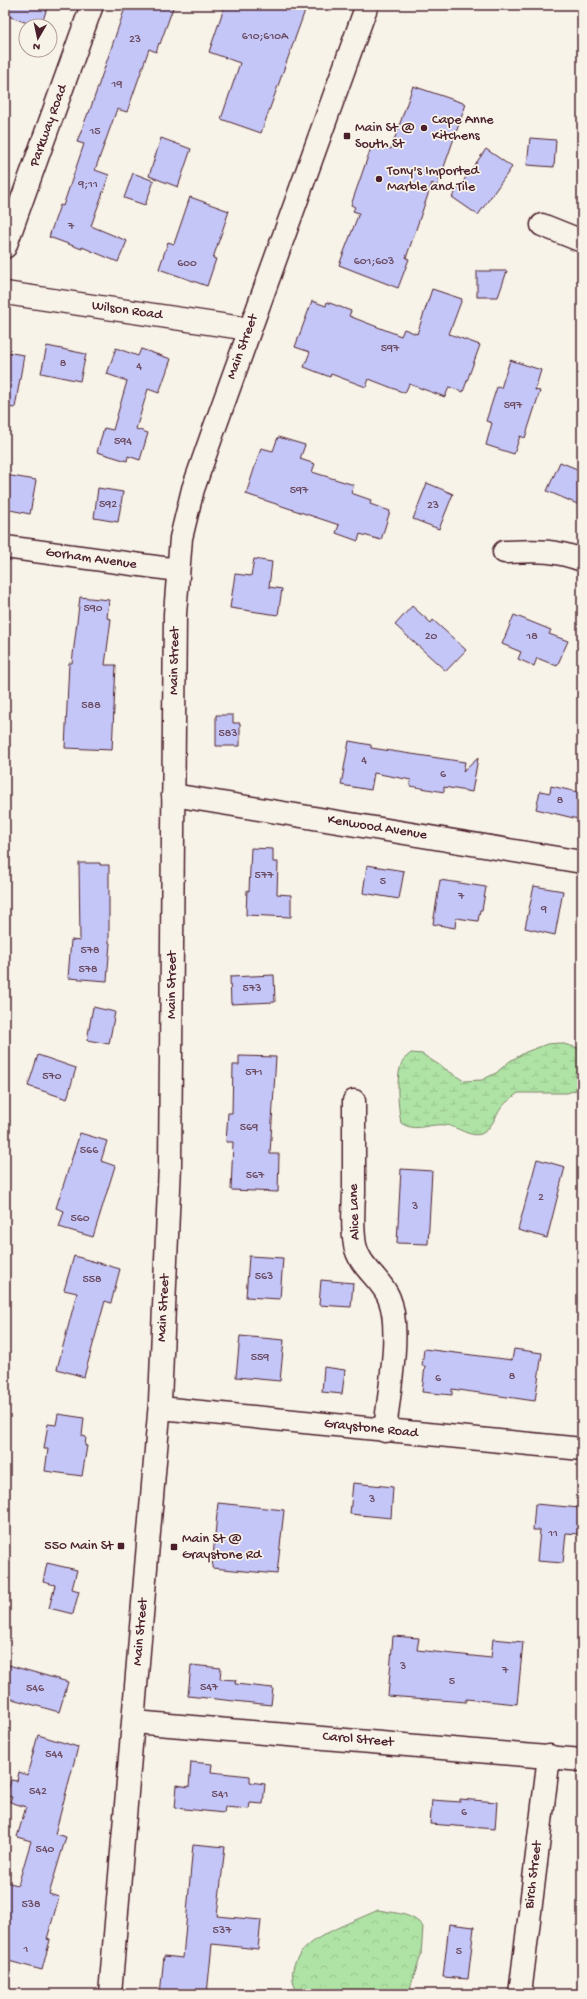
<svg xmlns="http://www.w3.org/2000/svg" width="587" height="1999" viewBox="0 0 587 1999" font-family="'Gochi Hand',sans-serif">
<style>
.forest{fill:url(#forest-crowns);stroke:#7c8168}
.wetland{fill:url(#wetland-marsh);stroke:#7c8168}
.building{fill:#c5c6f8;stroke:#4a1f2b}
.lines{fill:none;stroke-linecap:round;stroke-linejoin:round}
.minor-casing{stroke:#4a1f2b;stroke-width:25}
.major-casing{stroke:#4a1f2b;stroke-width:25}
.minor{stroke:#f7f3e8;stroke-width:22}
.major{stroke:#f7f3e8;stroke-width:22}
.poi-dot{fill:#4a1f2b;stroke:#f7f3e8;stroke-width:1.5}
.labels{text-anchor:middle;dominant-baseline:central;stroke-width:3.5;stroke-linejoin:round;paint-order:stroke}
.number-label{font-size:12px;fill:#69495e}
.poi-label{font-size:14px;fill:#4a1f2b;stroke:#f7f3e8;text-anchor:start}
.street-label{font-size:14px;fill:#4a1f2b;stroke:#f7f3e8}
</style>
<defs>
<pattern id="forest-crowns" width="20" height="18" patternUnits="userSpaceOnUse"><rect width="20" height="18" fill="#afe3a5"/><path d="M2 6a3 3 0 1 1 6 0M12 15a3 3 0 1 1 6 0" fill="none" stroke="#98c28e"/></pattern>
<pattern id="wetland-marsh" width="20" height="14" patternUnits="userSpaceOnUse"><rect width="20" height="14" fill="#afe3a5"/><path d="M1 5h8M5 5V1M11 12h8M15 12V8" fill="none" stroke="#98c28e"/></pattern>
</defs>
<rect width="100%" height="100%" fill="#f7f3e8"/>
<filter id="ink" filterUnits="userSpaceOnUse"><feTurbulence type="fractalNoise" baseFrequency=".025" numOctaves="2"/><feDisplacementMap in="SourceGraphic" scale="8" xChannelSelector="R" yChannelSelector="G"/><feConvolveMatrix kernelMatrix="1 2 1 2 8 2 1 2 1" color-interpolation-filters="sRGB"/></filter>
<g filter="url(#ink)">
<path class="forest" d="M378,1910C394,1913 413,1913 423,1927L421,1955L411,1985L410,1994H298C272,1945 346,1926 378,1910Z"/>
<path class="wetland" d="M560,1043L582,1049V1088L567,1093H518C513,1097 506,1102 502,1107C495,1116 492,1129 481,1134C470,1138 457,1126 445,1125C428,1123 416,1133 401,1123C398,1108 395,1074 403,1060C405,1058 409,1055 411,1053L422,1054L464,1081L482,1080L496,1073L510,1061L526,1052L547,1044Z"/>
<g class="building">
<polygon points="5,5 48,5 41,26 36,26 5,15"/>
<polygon points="126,5 174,5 160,44 159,43 156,52 149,49 127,112 117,109 95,170 109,175 91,226 127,241 118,262 82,247 82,249 49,237 60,205 63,206 84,144 77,142 88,113 89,113"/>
<polygon points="225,5 307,5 261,133 221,119 240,63 209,52"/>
<polygon points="413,86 466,104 437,187 432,183 406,258 409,259 398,288 339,265 359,213 353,211 355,207 351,205 373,142 391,149"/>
<polygon points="161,138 191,149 178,187 149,176"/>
<polygon points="530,138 556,140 554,167 527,165"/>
<polygon points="486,149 512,167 478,215 452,197"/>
<polygon points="133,173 154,181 145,205 124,198"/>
<polygon points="190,197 229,211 213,258 216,259 207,286 159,269 168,242 174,244"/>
<polygon points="477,271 507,271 498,297 477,297"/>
<polygon points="432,289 462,299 449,334 480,345 463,392 449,387 445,397 409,384 405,393 369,379 366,387 331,374 330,377 304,367 310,352 295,347 312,301 326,306 327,302 351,311 349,316 401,336 404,329 417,334"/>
<polygon points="47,346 86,354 80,381 41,373"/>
<polygon points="116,348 138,356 141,349 171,359 159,393 148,389 136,429 148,433 140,460 128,456 127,461 97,452 104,428 113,430 127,381 107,374"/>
<polygon points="5,352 24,355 15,408 5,407"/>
<polygon points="510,360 541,370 535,390 540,391 525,438 520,436 514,454 486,445 492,423 486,421 497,387 501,388"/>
<polygon points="278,437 305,445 300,459 315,464 312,472 354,485 351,493 371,500 370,504 390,511 381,540 360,534 358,541 336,533 339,525 246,494 261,448 273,451"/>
<polygon points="560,462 582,471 582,506 547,491"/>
<polygon points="5,475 36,480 30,514 5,509"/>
<polygon points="427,483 453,494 439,529 413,519"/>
<polygon points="98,488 123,492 118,522 94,518"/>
<polygon points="254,559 272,562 269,587 282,589 278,615 230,608 235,574 251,576"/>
<polygon points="80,597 109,600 107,618 111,619 105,665 116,665 112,750 65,748 69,663 72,663"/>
<polygon points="412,606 431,623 433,620 466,650 446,671 395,625"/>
<polygon points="514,615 551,630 549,634 568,641 557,666 537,658 534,666 518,659 521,652 502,644"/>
<polygon points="216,715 233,715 233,723 240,723 240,746 216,746"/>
<polygon points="349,741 371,745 371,748 465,762 463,772 478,758 472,792 444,787 444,792 410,786 411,780 374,773 371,790 341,785"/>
<polygon points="551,786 582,793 582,820 536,809 540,791 550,793"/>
<polygon points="251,848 273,849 273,862 278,862 277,894 291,895 291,917 246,915 247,890 249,891"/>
<polygon points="79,863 100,863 100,865 109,865 109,943 110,943 107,981 68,978 71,940 80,941"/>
<polygon points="367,865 404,871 399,899 363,893"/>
<polygon points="440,880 486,887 482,910 480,910 478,921 456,918 455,928 433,924"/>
<polygon points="534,886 563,891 555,935 525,928"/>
<polygon points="274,975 275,1002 231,1004 230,977"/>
<polygon points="93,1007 115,1012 109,1044 87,1040"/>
<polygon points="38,1055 76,1068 67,1099 28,1086"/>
<polygon points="239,1056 276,1057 270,1154 279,1154 278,1192 231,1190 233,1142 226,1142 228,1113 232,1113 233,1065 239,1065"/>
<polygon points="80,1133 107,1141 101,1161 115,1166 93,1237 59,1227 64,1211 56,1208"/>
<polygon points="537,1159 565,1167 547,1238 518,1230"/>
<polygon points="401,1169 432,1171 428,1244 397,1243"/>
<polygon points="74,1256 120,1269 111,1303 105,1301 84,1377 57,1369 77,1293 64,1290"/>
<polygon points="249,1256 283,1258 280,1299 246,1297"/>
<polygon points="321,1280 353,1283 351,1307 319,1305"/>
<polygon points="240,1336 284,1340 280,1381 236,1377"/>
<polygon points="424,1349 512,1360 514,1349 542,1353 535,1401 452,1389 452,1395 422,1392 425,1366 422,1366"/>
<polygon points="324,1367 345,1370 342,1394 322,1392"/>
<polygon points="58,1414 84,1418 82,1436 86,1437 85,1446 87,1446 82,1476 45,1471 48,1449 44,1449 48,1424 56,1425"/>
<polygon points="353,1483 393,1487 391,1518 350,1514"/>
<polygon points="218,1503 284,1510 277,1574 212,1568"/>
<polygon points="535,1504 580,1508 578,1534 566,1533 563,1563 537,1561 540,1530 533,1530"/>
<polygon points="47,1563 77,1570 72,1589 79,1591 73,1614 49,1608 55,1585 43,1582"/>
<polygon points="393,1636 419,1638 417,1650 491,1658 493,1639 523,1642 517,1704 466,1699 466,1702 388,1696"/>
<polygon points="5,1664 68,1682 59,1712 5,1697"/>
<polygon points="191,1665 221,1668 220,1679 236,1680 235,1684 273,1688 271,1705 188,1696"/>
<polygon points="38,1735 78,1747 55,1834 66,1837 49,1894 59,1897 47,1939 50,1940 42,1970 5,1960 5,1882 18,1885 31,1841 17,1837 26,1807 10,1802 12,1797 6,1796 11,1780 17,1781 19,1772 27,1775"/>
<polygon points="191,1762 212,1764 211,1772 250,1776 250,1782 265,1784 263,1804 250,1803 249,1809 225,1807 224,1813 175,1808 177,1785 189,1787"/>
<polygon points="460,1799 497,1802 495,1829 430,1824 432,1800 460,1802"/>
<polygon points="193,1844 225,1847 217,1916 261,1920 258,1949 212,1944 207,1994 160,1994 164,1956 183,1958"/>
<polygon points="449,1924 474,1927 468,1979 443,1977"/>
</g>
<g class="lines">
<g class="minor-casing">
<g id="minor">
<polyline points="542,225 582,241"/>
<polyline points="5,247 92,5"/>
<polyline points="5,293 249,329"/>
<polyline points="5,547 178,570"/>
<path d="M504,552C535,551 552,549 582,560"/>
<polyline points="173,795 582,862"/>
<path d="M354,1101C354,1132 354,1162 354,1193C353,1210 352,1228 355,1245C359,1267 381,1278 389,1298C402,1328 388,1397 385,1431"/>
<polyline points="160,1408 582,1449"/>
<polyline points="134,1722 582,1760"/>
<polyline points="520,1994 549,1756"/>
</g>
</g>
<g class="major-casing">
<polyline id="major" points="110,1994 160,1402 170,1165 175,614 181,538 193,489 212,435 367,5"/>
</g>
<use href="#minor" class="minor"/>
<use href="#major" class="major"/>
</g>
</g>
<g class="poi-dot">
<circle cx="424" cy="128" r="4"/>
<rect x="343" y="132" width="8" height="8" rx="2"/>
<circle cx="379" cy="179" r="4"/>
<rect x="117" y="1542" width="8" height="8" rx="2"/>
<rect x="170" y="1543" width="8" height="8" rx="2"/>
</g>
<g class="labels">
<g class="number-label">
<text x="265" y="37">610;610A</text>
<text x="135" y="40">23</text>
<text x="117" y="85">19</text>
<text x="95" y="132">15</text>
<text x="88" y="185">9;11</text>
<text x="71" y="227">7</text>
<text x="374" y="262">601;603</text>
<text x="187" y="264">600</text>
<text x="390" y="349">597</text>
<text x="63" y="364">8</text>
<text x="139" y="367">4</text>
<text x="513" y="406">597</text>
<text x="123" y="442">594</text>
<text x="299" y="491">597</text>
<text x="108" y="505">592</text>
<text x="433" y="506">23</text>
<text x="93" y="609">590</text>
<text x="431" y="637">20</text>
<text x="532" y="637">18</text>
<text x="91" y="706">588</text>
<text x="228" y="734">583</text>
<text x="364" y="761">4</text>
<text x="443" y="775">6</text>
<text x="560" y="801">8</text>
<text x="264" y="876">577</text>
<text x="383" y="882">5</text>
<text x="461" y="897">7</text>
<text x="544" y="910">9</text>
<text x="90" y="951">578</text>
<text x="88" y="970">578</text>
<text x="252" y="989">573</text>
<text x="254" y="1073">571</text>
<text x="52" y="1077">570</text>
<text x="249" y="1128">569</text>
<text x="89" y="1151">566</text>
<text x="255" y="1176">567</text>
<text x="541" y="1198">2</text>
<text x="415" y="1207">3</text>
<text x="80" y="1219">560</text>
<text x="264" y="1277">563</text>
<text x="92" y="1280">558</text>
<text x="260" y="1358">559</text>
<text x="512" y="1377">8</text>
<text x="438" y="1379">6</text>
<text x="372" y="1500">3</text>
<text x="553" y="1534">11</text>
<text x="403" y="1667">3</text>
<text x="505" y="1671">7</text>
<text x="452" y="1682">5</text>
<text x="209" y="1688">547</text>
<text x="35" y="1689">546</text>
<text x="54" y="1755">544</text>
<text x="38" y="1792">542</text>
<text x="220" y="1795">541</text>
<text x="464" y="1813">6</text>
<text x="45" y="1850">540</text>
<text x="31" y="1905">538</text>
<text x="222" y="1931">537</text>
<text x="26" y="1950">1</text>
<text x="459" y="1952">5</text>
</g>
<g class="poi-label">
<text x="432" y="120">Cape Anne<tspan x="432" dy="16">Kitchens</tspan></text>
<text x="355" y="128">Main St @<tspan x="355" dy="16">South St</tspan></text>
<text x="387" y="171">Tony's Imported<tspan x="387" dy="16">Marble and Tile</tspan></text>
<text x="182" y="1539">Main St @<tspan x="182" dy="16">Graystone Rd</tspan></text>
<text x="113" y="1546" text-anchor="end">550 Main St</text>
</g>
<g class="street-label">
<text transform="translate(49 126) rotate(-70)">Parkway Road</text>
<text transform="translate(127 311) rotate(8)">Wilson Road</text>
<text transform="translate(243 347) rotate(-70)">Main Street</text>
<text transform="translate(91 559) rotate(8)">Gorham Avenue</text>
<text transform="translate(175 661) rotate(-89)">Main Street</text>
<text transform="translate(377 828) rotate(9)">Kenwood Avenue</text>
<text transform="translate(172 985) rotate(-90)">Main Street</text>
<text transform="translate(355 1212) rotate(-92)">Alice Lane</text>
<text transform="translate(164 1308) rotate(-87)">Main Street</text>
<text transform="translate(371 1429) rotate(6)">Graystone Road</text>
<text transform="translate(141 1632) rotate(-85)">Main Street</text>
<text transform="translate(358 1740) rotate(5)">Carol Street</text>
<text transform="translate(534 1875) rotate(-83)">Birch Street</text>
</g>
</g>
<rect width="587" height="1999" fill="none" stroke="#f7f3e8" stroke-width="20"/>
<rect x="10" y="10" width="567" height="1979" fill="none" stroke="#4a1f2b" stroke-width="1.5" filter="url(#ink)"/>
<g transform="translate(38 38) rotate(189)"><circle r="19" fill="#f7f3e8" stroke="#b29e9c"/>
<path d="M0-3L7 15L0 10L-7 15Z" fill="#4a1f2b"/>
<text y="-6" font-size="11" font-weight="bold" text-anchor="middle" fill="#4a1f2b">N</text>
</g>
</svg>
